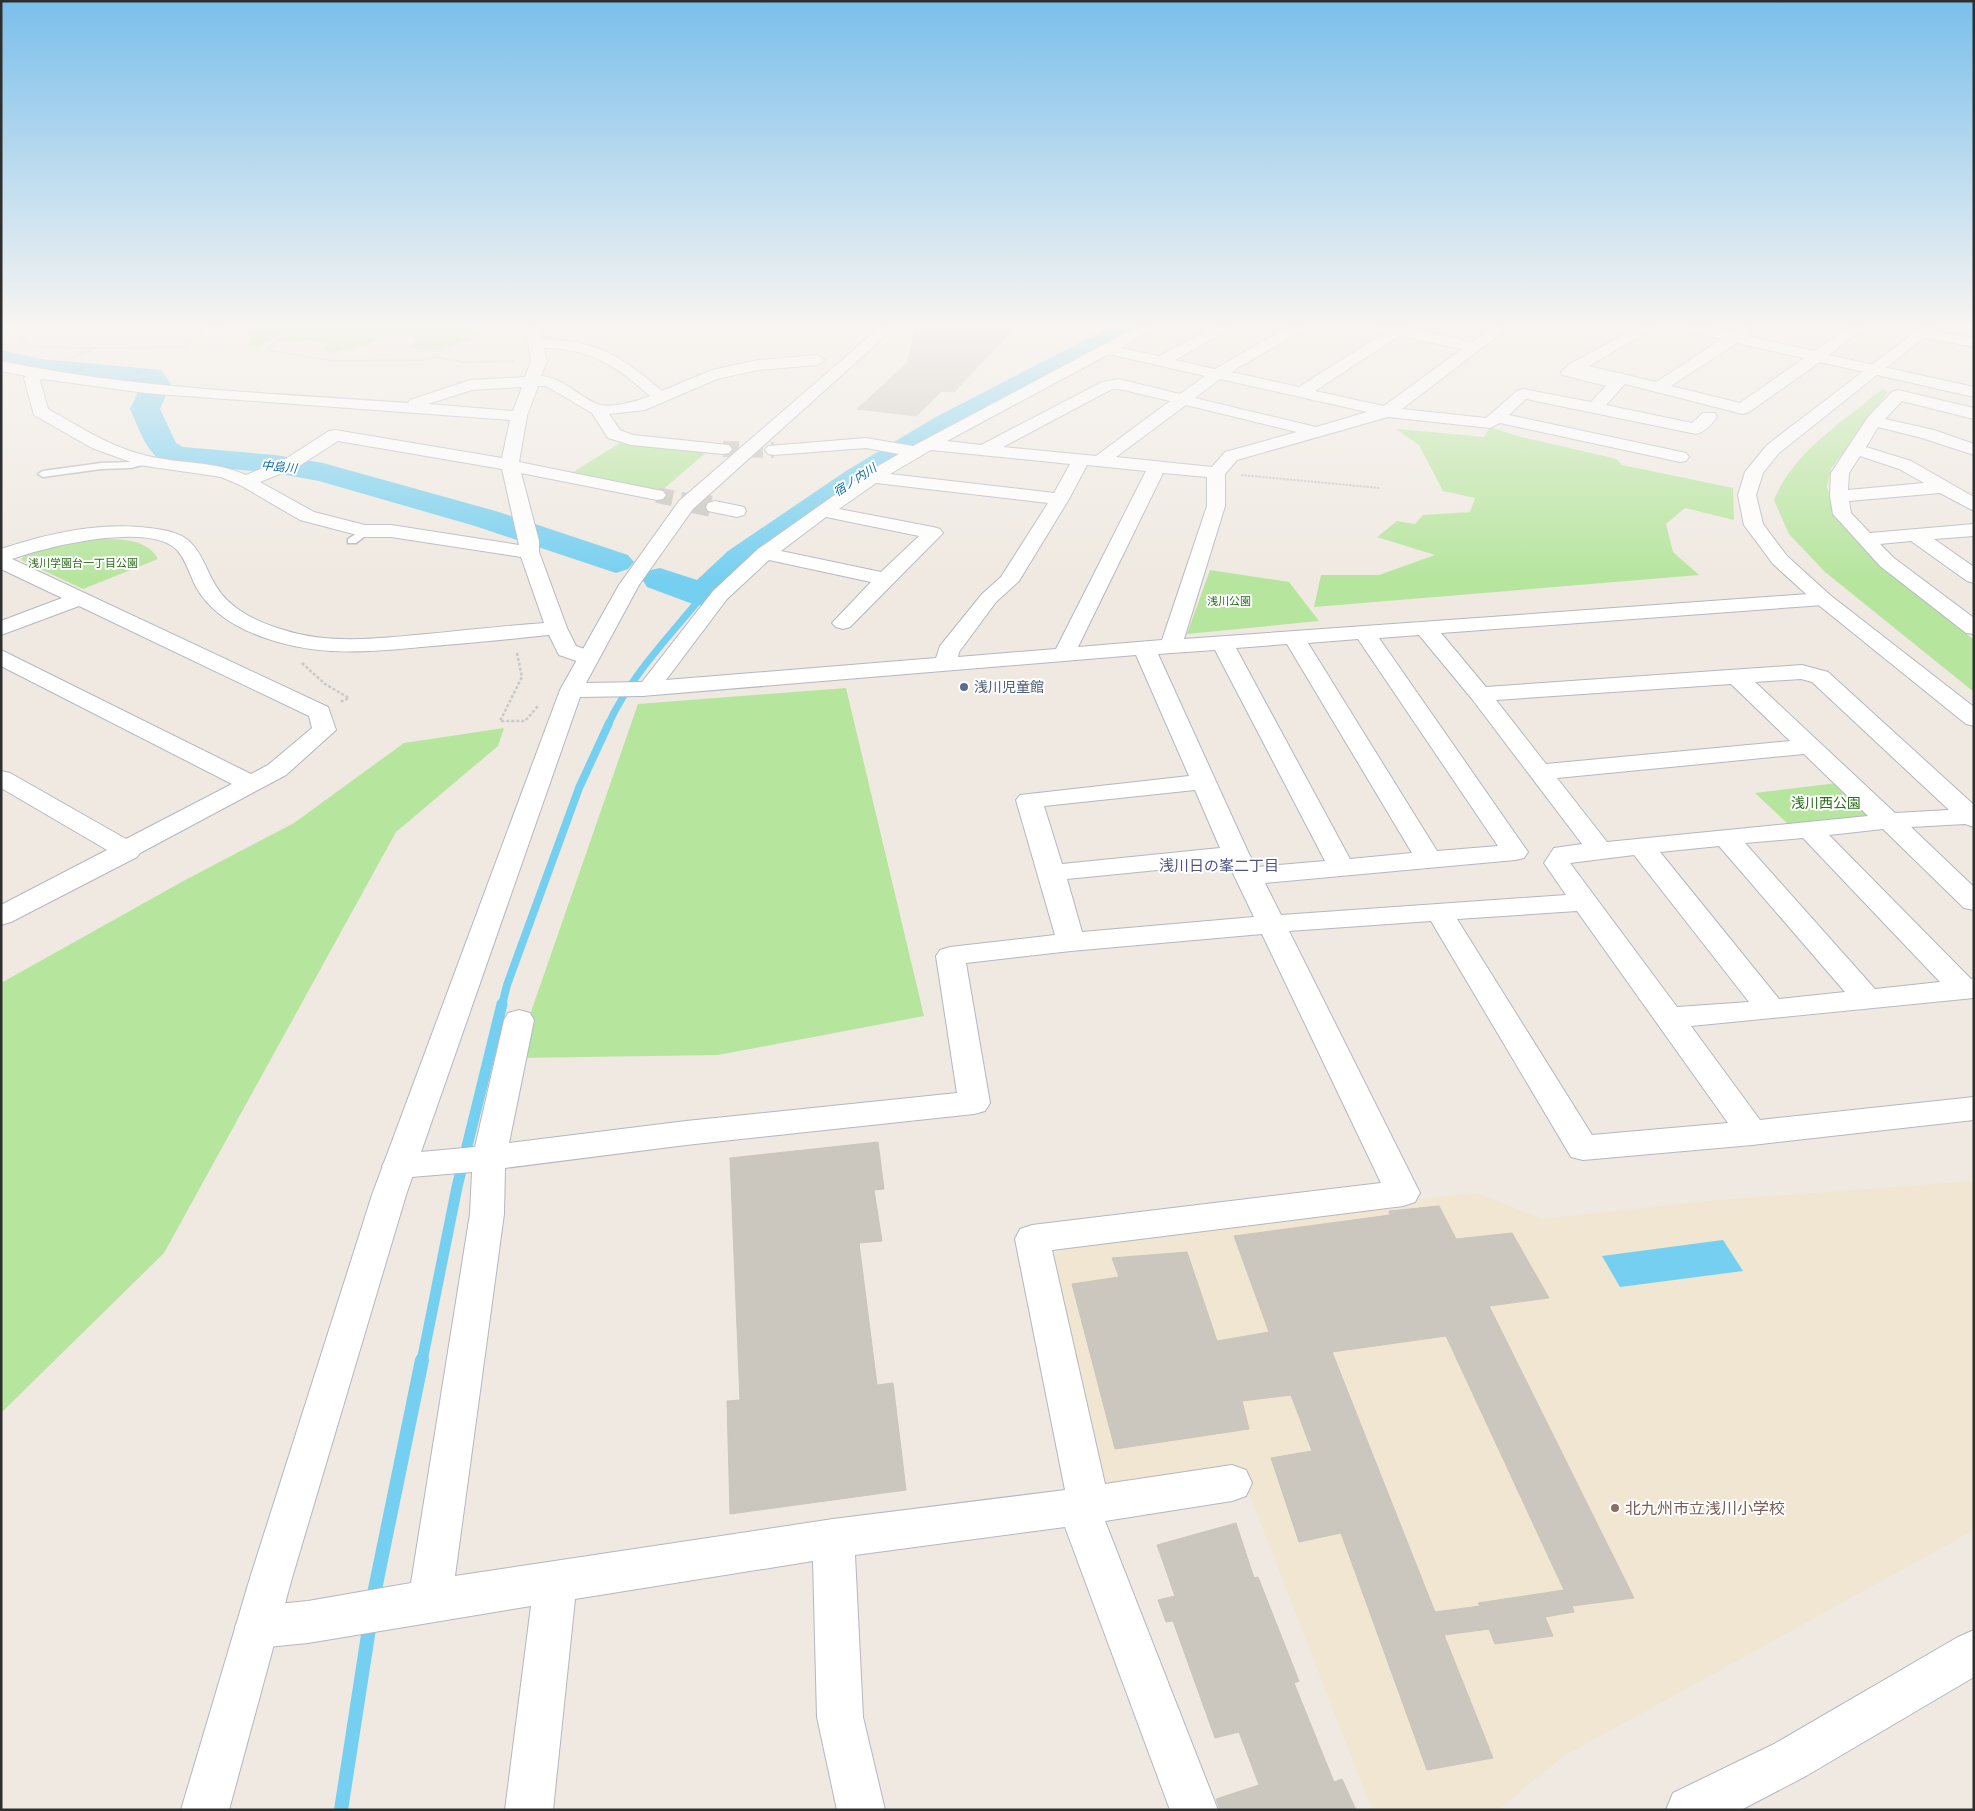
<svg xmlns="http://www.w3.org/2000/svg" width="1975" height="1811" viewBox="0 0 1975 1811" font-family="'Fira Sans Condensed','Noto Sans JP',sans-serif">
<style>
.education{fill:#f0e6d1}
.green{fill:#b6e59e}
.water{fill:#75cff0}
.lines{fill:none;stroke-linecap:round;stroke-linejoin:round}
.stream-far3{stroke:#75cff0;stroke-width:7}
.stream-far2{stroke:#75cff0;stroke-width:8}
.stream-far1{stroke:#75cff0;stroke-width:11}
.stream{stroke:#75cff0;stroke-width:14}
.river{fill:#75cff0;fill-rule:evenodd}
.building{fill:#cbc7bf;stroke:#cbc5ba;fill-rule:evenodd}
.street-tunnel-far1{stroke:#c8c4bd;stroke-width:16;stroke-dasharray:16 8;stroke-linecap:butt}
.street-tunnel{stroke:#c8c4bd;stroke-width:21;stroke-dasharray:21 11;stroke-linecap:butt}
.lane-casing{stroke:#b4b7c1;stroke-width:3}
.street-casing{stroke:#b4b7c1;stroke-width:2}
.secondary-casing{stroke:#b4b7c1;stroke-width:2}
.path-far1{stroke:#c9c9c9;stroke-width:2;stroke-dasharray:2.5 1;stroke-linecap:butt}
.path{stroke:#c9c9c9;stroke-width:2.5;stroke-dasharray:3 2;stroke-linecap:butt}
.lane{fill:#fff;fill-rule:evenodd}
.street{fill:#fff;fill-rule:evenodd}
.secondary{fill:#fff;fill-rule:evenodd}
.service-dot{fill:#5c6f8a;stroke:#fff;stroke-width:2}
.education-dot{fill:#8d6e63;stroke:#fff;stroke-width:2}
.labels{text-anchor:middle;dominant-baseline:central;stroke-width:4;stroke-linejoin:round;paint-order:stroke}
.far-park-label{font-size:11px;fill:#2c6e1b;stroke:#fff}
.far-water-label{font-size:12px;font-style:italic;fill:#0d6fa3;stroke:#fff}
.service-label{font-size:14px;fill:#4e5e75;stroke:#fff;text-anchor:start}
.park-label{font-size:14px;fill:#2c6e1b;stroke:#fff}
.neighbourhood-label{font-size:15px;fill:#4d5680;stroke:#fff}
.near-education-label{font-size:16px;fill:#785e54;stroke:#fff;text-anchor:start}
</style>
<rect width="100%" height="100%" fill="#efe9e1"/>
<polygon class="education" points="1974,1181 1974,1530 1562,1757 1498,1810 1372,1810 1239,1467 1100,1485 1047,1262 1075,1239 1477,1193 1542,1219 1707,1201"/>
<g class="green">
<path d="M279,328H473L472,333L479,336C452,347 437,354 408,347L415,342V337L378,338L367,345L332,353L323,350L327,344L311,340L294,342L271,339L260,347L248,346L250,332Z"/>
<path d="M1882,389L1888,392L1831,469L1827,487L1838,520L1877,563L1974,640V692L1825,572L1789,534L1774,500C1793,452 1843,422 1882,389Z"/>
<polygon points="1490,427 1517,436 1617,459 1622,465 1733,488 1734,520 1685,508 1666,524 1673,552 1699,575 1314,607 1321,575 1379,575 1435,555 1377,537 1397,521 1415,524 1423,515 1470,512 1475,498 1443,491 1419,445 1396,429 1484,437"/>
<polygon points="620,443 709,450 660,492 570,474"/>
<path d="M88,539C111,539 146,536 158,559L83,589L21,560L26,553Z"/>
<polygon points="1210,570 1289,582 1319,621 1187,634"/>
<polygon points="846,688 924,1016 718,1055 515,1058 638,704"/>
<polygon points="504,728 498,746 396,832 164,1253 1,1413 1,983 187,879 294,823 404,743"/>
<polygon points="1837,783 1871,817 1788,824 1755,793"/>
</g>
<polygon class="water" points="1723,1240 1743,1271 1620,1287 1602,1256"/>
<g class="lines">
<path class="stream-far3" d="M608,725C630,676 670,636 703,595"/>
<polyline class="stream-far2" points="502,1005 507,985 579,788 609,723"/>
<polyline class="stream-far1" points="422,1361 457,1187 502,1004"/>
<g class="stream">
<polyline points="373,1599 422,1360"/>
<polyline points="341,1810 370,1622"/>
</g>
<g class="river">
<polygon points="1108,328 1140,328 1136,333 954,430 868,485 752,565 716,603 703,606 690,603 647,587 642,579 647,571 660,568 697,580 728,551 846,471 934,418"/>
<path d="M1,350L42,359L161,370L171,384L160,409L176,443L183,447L275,455L323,463L499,512L628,555L634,562L628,569L616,573L475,526L319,481L275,473L164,463C145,450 140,430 130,409L142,384L42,375L1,366Z"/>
</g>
</g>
<g class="building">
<polygon points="958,328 1013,329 954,392 942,391 916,416 857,409 908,362 915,331 957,332"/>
<polygon points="878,1142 884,1189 874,1190 882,1241 859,1243 877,1385 893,1383 906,1490 730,1514 727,1401 740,1400 730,1158"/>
<path d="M1439,1206L1456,1239L1512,1233L1549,1298L1489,1306L1634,1598L1572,1606L1574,1612L1545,1617L1553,1636L1495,1644L1489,1629L1444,1635L1493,1758L1427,1770L1341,1533L1299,1542L1271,1458L1312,1451L1291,1395L1242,1401L1249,1429L1115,1449L1072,1284L1119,1277L1112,1258L1187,1252L1217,1341L1269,1332L1234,1236L1390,1215L1389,1211ZM1446,1336L1564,1590L1478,1603L1480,1606L1435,1612L1332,1352Z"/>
<polygon points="1236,1523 1254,1578 1258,1577 1299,1681 1294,1683 1334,1782 1342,1779 1356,1810 1220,1810 1216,1799 1259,1785 1239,1732 1215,1738 1173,1621 1166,1622 1158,1600 1175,1596 1157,1545"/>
</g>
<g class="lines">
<g class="street-tunnel-far1">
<polyline points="723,449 774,450"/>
<polyline points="657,495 696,503"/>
</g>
<polyline class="street-tunnel" points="690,502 715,507"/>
<g class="lane-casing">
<g id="lane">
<polygon points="145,458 149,459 149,463 131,468 101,469 43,477 38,474 43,471 101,463 130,462"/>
<polygon points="365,528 369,529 369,533 356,543 348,543 348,539"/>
</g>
</g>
<g class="street-casing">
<g id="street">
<polygon points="206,328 223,328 207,338 200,334"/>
<path d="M526,328H540L542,339C596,340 623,357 662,391L712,370L758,360L817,355L825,360L817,365L758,370L717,379L645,410L609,414L620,430L633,435L729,445L732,449L729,453L723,454L631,445L608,438L592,413L546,386H538L527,416L519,462L657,490L663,491L666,495L663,499L657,500L521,473L539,541V552L567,628L576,646L596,653L599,658L596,663L588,665L559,655L549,635C510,639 471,643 432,646C380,651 329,657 278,642C246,633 213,617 196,587C190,575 186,560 177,550C149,521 46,547 12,559L328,707L336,730L286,775L140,853L137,857L11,922L1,925V905L107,850L1,788V771L10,773L126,839L232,784L1,666V650L251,774L268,765L312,728L309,716L79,606L1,635V621L62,598L1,569V549C50,533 98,522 150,528C164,530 181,532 191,543C203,555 207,572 216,586C229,609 259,623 284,630C330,645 380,638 427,634C466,630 505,626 544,623L521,557L391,537H365L300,520L240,485L221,477L139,465L92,448L34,415L24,378L26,376L1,371V361C134,389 273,393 408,403L410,400L470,380L525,377L531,361ZM544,348C592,349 615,365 650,396C638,401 613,408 600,405C579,398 565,378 541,376L547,361ZM43,379L145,393L510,420L502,458L335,430L329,431L287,458L246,475C215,461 181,464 148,456C112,448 80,427 48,409L40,380ZM522,387L513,411L428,404L472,390ZM338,441L502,469L519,545L391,525H365L314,512L260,482L299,466Z"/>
<path d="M1135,328H1153L1120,348L1159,356L1212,328H1229L1227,331L1175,360L1215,369L1286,328H1303L1301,331L1231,372L1299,387L1384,333L1377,331L1375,328H1408L1472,342L1492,328H1508L1402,409L1486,418L1517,391L1523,389L1591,402L1606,386L1563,375L1561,372L1570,364L1636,328H1654L1589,366L1656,382L1722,339L1686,331L1684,328H1710L1732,333L1740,328H1750L1752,331L1747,336L1814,351L1848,328H1864L1829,355L1974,387V397L1820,362L1749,412L1743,414L1625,384L1606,405L1692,423L1703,413H1715L1717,417C1712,424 1705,432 1696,434L1526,399L1509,415L1686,453L1689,457L1686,461L1680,462L1500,423L1490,428L1388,417L1237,460L1225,474V506L1184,639L1823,593L1830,595L1833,599L1830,603L1823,605L1441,633L1486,687L1802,665L1828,672L1974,805V827L1965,824L1911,827L1974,887V910L1964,908L1883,829L1829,835L1971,979L1974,978V998L1691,1026L1760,1120L1974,1097V1120L1752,1145L1583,1160L1571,1157L1431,921L1289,931L1420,1193L1415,1202L1403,1206L1052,1250L1105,1484L1232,1465L1246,1470L1252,1483L1246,1496L1232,1501L1105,1521L1218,1810H1170L1065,1527L855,1555L863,1717L885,1810H837L817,1717L813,1561L575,1599L553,1810H505L531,1606L308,1643L257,1648L242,1642L235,1627L242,1612L257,1606L308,1601L411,1583L470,1214L472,1172L399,1178L387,1175L382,1166L387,1157L399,1154L475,1147L504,1020L508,1013L519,1010L530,1013L534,1020L509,1143L686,1121L957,1093L936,956L940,950L950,947L1055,935L1016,800L1020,795L1189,776L1136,655L642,696L634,694L631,689L634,684L642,682L713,591L758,549L866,473L899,454L866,448L774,455L768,454L765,450L768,446L866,438L913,446ZM1399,336L1462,349L1384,406L1315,391ZM1737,343L1804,358L1740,403L1671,386ZM1109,354L1205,376L1180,394L1119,379L1102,382L981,445L947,441ZM1220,379L1367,412L1316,427L1195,398ZM1112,389H1119L1170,401L1096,456L1003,447ZM1186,405L1297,432L1225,452L1212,467L1116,457ZM931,450L1070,464L1054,493L890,474ZM1087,465L1146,471L1056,649L958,657L959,652L996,602L1019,581L1069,499ZM1163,473L1207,477V506L1162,640L1078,647ZM876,483L1048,503L1001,577L982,594L940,646L936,658L666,680L727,599L769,560L871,582L832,623L836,627L843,629L850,627L943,533L940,529L933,527L839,509ZM826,517L919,536L881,572L781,551ZM1419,635L1472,699L1582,844L1554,848L1544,863L1566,895L1281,915L1265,883L1515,860L1524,858L1528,852L1379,638ZM1358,639L1498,846L1437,851L1308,643ZM1287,644L1412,853L1350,859L1236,648ZM1215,650L1325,861L1257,867L1249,854L1158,654ZM1801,679L1812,682L1949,810L1895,813L1755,682ZM1731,684L1790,741L1546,764L1496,700ZM1804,754L1868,816L1607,842L1557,778ZM1195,790L1220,848L1062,864L1044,806ZM1803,838L1940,982L1875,989L1745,843ZM1719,846L1845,992L1779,999L1660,852ZM1634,855L1749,1002L1677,1007L1570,863ZM1228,863L1254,917L1082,932L1067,879ZM1577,911L1728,1123L1592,1135L1457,919ZM1262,934L1381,1183L1032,1225L1020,1229L1015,1239L1065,1490L833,1519L455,1576L504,1214L505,1168L686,1145L974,1114L985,1111L990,1103L966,963L1071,951Z"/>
<polygon points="1922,329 1974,338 1974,347 1917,336 1915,333 1917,330"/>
<path d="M1898,390L1974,408V419L1902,401L1885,419L1934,430L1974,444V455L1922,438L1878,427L1866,447L1911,461L1974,497V511L1940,493L1849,501L1851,513L1870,533L1974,524V536L1934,539L1974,567V583L1967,581L1911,541L1880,544L1894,558L1974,618V634L1966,633L1880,566L1833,514L1830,496L1831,473L1868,417L1892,392ZM1860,456L1899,469L1924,483L1848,490L1849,473Z"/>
<polygon points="715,501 744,507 746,511 744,515 737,517 708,511 706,507 708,503"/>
<polygon points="1974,1630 1974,1677 1806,1776 1741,1810 1666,1810 1673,1793 1774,1744 1958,1637"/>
</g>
</g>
<g class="secondary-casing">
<g id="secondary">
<polygon points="879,328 894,328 693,509 639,585 586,683 642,682 650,684 653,689 650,694 642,696 580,697 406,1195 292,1578 229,1810 181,1810 250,1578 372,1195 560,690 619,585 679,501"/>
<polygon points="1920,328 1936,328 1779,453 1763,473 1756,495 1763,524 1787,556 1830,595 1974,707 1974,726 1966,724 1816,603 1773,564 1744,525 1738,495 1745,472 1767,445"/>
</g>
</g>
<g class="path-far1">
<polyline points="33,328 25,332 22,342 36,347 96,348 71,358"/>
<polyline points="233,337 276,336 279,339 266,350 334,361 423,360 436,357 464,362 515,361"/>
<polyline points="96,348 180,347 192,343"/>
<polyline points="1241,475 1380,488"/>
</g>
<g class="path">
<polyline points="517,653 522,677 500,721 525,721 538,706"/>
<polyline points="302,663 325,684 349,698 340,702"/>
</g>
<use href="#lane" class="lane"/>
<use href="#street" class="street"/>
<use href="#secondary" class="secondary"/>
</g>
<linearGradient id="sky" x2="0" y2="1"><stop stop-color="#7abfeb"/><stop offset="0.56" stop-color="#f8f5f2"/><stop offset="1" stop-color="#f8f5f2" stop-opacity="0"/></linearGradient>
<rect width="1975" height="581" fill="url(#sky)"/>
<circle class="service-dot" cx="964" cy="687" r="5"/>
<circle class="education-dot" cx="1615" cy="1508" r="5"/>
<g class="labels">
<g class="far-park-label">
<text x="83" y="563">浅川学園台一丁目公園</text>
<text x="1229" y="601">浅川公園</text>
</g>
<g class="far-water-label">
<text transform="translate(279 467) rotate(6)">中島川</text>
<text transform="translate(855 480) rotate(-33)">宿ノ内川</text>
</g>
<g class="service-label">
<text x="974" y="687">浅川児童館</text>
</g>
<g class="park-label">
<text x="1826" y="803">浅川西公園</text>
</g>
<g class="neighbourhood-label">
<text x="1219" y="866">浅川日の峯二丁目</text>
</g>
<g class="near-education-label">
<text x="1625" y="1508">北九州市立浅川小学校</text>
</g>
</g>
<rect width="1975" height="1811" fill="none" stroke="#2e2e2e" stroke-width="5"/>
</svg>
